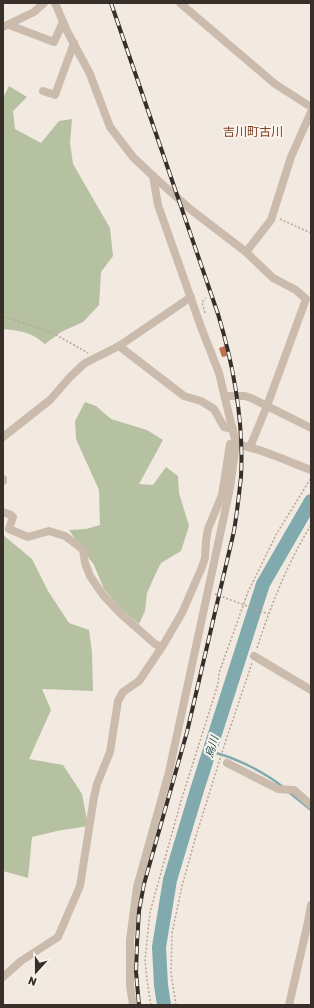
<svg xmlns="http://www.w3.org/2000/svg" width="314" height="1008" viewBox="0 0 314 1008" font-family="Rubik,'Noto Sans JP',sans-serif">
<style>
.green{fill:#b5c1a0}
.lines{fill:none;stroke-linecap:round;stroke-linejoin:round}
.stream{stroke:#80aaae;stroke-width:2.5}
.river{stroke:#80aaae;stroke-width:14}
.building{fill:#c16f4f}
.path{stroke:#b6a596;stroke-width:1.5;stroke-dasharray:2 2;stroke-linecap:butt}
.minor{stroke:#cabbac;stroke-width:8}
.rail-casing{stroke:#382f2a;stroke-width:4}
.rail{stroke:#faf4ec;stroke-width:2.5;stroke-dasharray:8;stroke-linecap:butt}
.labels{text-anchor:middle;dominant-baseline:central;stroke-width:4;stroke-linejoin:round;paint-order:stroke}
.water-label{font-size:11px;font-style:italic;fill:#215358;stroke:#faf4ec}
.quarter-label{font-size:12px;fill:#844127;stroke:#faf4ec}
</style>
<rect width="100%" height="100%" fill="#f2eae0"/>
<g class="green">
<path d="M9,86L27,97L13,111L15,129L41,143L59,121L72,119L70,143L73,164L110,228L113,256L101,272L99,305L83,322L61,332L45,344C31,332 21,331 3,329V98Z"/>
<polygon points="85,402 96,406 111,419 147,430 163,440 139,484 153,485 166,467 178,476 179,493 189,526 181,551 161,563 155,575 147,593 145,611 139,624 121,609 104,589 94,565 83,550 69,530 86,529 100,525 99,490 76,439 75,421"/>
<polygon points="3,535 32,559 48,591 69,623 89,630 92,653 93,691 42,689 51,710 29,759 63,765 82,794 88,826 57,831 32,837 28,878 3,871"/>
</g>
<g class="lines">
<g class="stream">
<path d="M209,751C234,757 263,771 283,787"/>
<polyline points="290,793 311,810"/>
</g>
<polyline class="river" points="164,1005 161,985 159,947 170,880 197,790 263,584 311,501"/>
</g>
<polygon class="building" points="225,346 227,356 222,357 219,348"/>
<g class="lines">
<g class="path">
<polyline points="280,219 311,233"/>
<polyline points="205,313 202,302 206,298"/>
<polyline points="3,316 53,333 88,353"/>
<polyline points="215,594 268,614"/>
<path d="M257,648C271,605 287,564 311,525"/>
<polyline points="151,1005 147,980 145,960 150,912 181,801 218,684 219,673 248,592 277,533 311,478"/>
<polyline points="176,1005 171,973 172,933 182,886 196,836 225,743 252,663"/>
</g>
<g class="minor">
<polyline points="55,3 67,31 90,74 110,127 133,157 153,176 158,205 201,327 219,373 229,415 236,443 230,488 169,772 137,887 130,940 130,986 133,1005"/>
<polyline points="180,3 275,84 311,107"/>
<polyline points="9,25 54,42 63,22"/>
<polyline points="3,27 34,12 44,3"/>
<polyline points="43,91 55,95 74,43"/>
<polyline points="153,176 190,209 246,252 273,278 296,290 306,299 267,406 250,447"/>
<polyline points="246,252 271,220 291,157 311,112"/>
<polyline points="119,346 184,396 201,401 214,409 224,427 233,429"/>
<polyline points="225,396 245,396 251,398 311,428"/>
<polyline points="3,437 50,400 70,377 85,363 119,346 191,297"/>
<polyline points="3,479 3,481"/>
<polyline points="3,512 11,515 13,517 9,529 28,537 49,531 65,536 76,544 83,550 85,563 90,576 103,595 121,614 155,644 162,647"/>
<polyline points="254,656 311,690"/>
<polyline points="227,763 278,789 294,790 311,805"/>
<path d="M3,977L21,961L58,937L80,886L94,797L97,784L110,752L118,701L123,692L139,681L162,647L182,613L202,567L205,558L206,541L208,529L222,495L230,444C246,442 294,464 311,470"/>
<polyline points="289,1005 308,922 311,905"/>
</g>
<g class="rail-casing">
<path id="rail" d="M111,3L218,314C234,367 244,421 241,477C239,495 237,513 234,531L187,732L144,884L139,911L137,943L136,972L139,1005"/>
</g>
<use href="#rail" class="rail"/>
</g>
<g class="labels">
<g class="water-label">
<text transform="translate(212 747) rotate(-73)">烏川</text>
</g>
<g class="quarter-label">
<text x="253" y="132">吉川町古川</text>
</g>
</g>
<rect width="314" height="1008" fill="none" stroke="#382f2a" stroke-width="8"/>
<g transform="translate(36 972) rotate(201)" stroke="#faf4ec" stroke-width="3" paint-order="stroke">
<path d="M0-3L7 15L0 10L-7 15Z" fill="#382f2a"/>
<text y="-6" font-size="11" font-weight="bold" text-anchor="middle" fill="#382f2a">N</text>
</g>
</svg>
